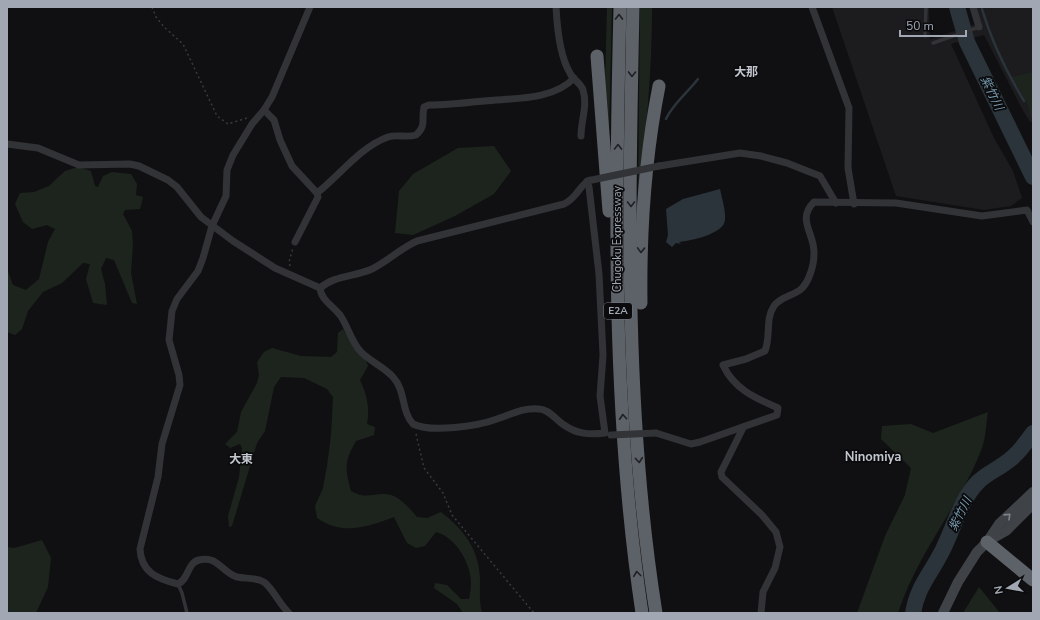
<svg xmlns="http://www.w3.org/2000/svg" width="1040" height="620" viewBox="0 0 1040 620" font-family="'Nunito Sans','Noto Sans JP',sans-serif">
<style>
.built{fill:#1c1c1f}
.green{fill:#1d241d}
.water{fill:#2a343a}
.lines{fill:none;stroke-linecap:round;stroke-linejoin:round}
.stream{stroke:#2a343a;stroke-width:2.5}
.river{stroke:#2a343a;stroke-width:16}
.path{stroke:#373a3e;stroke-width:1.5;stroke-dasharray:2 3;stroke-linecap:butt}
.lane{stroke:#313337;stroke-width:3.5}
.street{stroke:#313337;stroke-width:7}
.secondary{stroke:#3f4247;stroke-width:10}
.highway{stroke:#5d6168;stroke-width:13}
.street-bridge{stroke:#313337;stroke-width:7}
.oneway{stroke:#202024}
.oneway2{stroke:#7f848d}
.labels{text-anchor:middle;dominant-baseline:central;stroke-width:3.5;stroke-linejoin:round;paint-order:stroke}
.shield{fill:#0b0b0d;stroke:#747981;stroke-width:1}
.shield-label{font-size:10px;font-weight:bold;fill:#a1a8b3}
.street-label{font-size:11px;fill:#a1a8b3;stroke:#0b0b0d}
.neighbourhood-label{font-size:12px;font-weight:bold;fill:#c2c7cf;stroke:#0b0b0d}
.water-label{font-size:12px;font-style:italic;fill:#779aaf;stroke:#0b0b0d}
.quarter-label{font-size:13px;font-weight:bold;fill:#c2c7cf;stroke:#0b0b0d}
</style>
<rect width="100%" height="100%" fill="#101012"/>
<polygon class="built" points="832,7 929,7 930,39 976,24 975,7 1033,7 1033,121 1030,122 1021,107 984,35 951,44 994,138 1013,171 1022,198 1011,206 984,210 896,196"/>
<g class="green">
<polygon points="607,7 612,7 609,135 605,84"/>
<path d="M640,7H652C652,72 646,135 638,200Z"/>
<polygon points="1033,72 1033,117 1031,117 1028,105 1012,77"/>
<polygon points="494,146 511,171 494,194 455,216 413,235 395,233 399,191 413,174 458,148"/>
<polygon points="78,167 91,171 95,186 98,187 103,176 112,172 131,174 137,184 136,195 143,197 140,209 125,210 123,214 132,231 133,244 131,273 137,304 132,303 114,260 106,258 101,269 105,284 107,305 93,303 86,279 90,264 83,263 62,283 43,292 28,311 22,329 15,335 7,332 7,269 13,285 26,290 39,279 48,242 55,229 47,225 32,229 23,222 15,204 20,193 34,192 49,186 65,171"/>
<path d="M343,329L353,346L365,358L368,366L360,380C367,395 370,408 367,424L375,427L374,435L356,441C344,462 345,469 351,491C369,501 374,491 391,495C401,498 410,509 417,517L427,518L441,512C464,530 479,549 480,579C480,592 479,601 482,613H463L457,604L434,588L435,583L447,585L461,599H469C470,594 471,588 471,583C471,564 456,537 436,532L425,546L416,548L407,543L394,517C367,527 343,536 317,518L315,506L323,488L327,466L331,435L333,397L327,389L304,378L281,377L274,387L265,431L257,443L232,526L229,527L228,516L239,477L242,448L240,444L230,448L225,444L237,432L241,412L257,383L259,375L257,362L264,352L272,348L301,356L331,357L337,352L338,333Z"/>
<path d="M988,412C986,423 986,437 982,448C960,506 917,553 898,613H857L885,536L905,495L911,468L881,439L882,426L911,424L933,433Z"/>
<polygon points="42,540 51,558 48,587 36,613 7,613 7,547 14,548"/>
<polygon points="979,587 1000,613 963,613"/>
</g>
<path class="water" d="M720,189C722,199 726,211 725,220C724,234 690,241 679,242L681,244L676,243L672,247L666,242L668,235L666,209L683,199Z"/>
<g class="lines">
<g class="stream">
<path d="M982,9C992,43 1006,71 1024,101"/>
<path d="M666,119C672,105 688,92 698,79"/>
</g>
<g class="river">
<polyline points="957,7 967,42 1033,177"/>
<path d="M913,613C917,588 929,576 940,555C953,532 959,501 978,482C988,472 1003,467 1013,457C1021,450 1027,441 1033,433"/>
</g>
<g class="path">
<polyline points="152,7 156,17 164,27 183,44 217,116 228,124 247,118"/>
<polyline points="290,266 289,262 293,248"/>
<polyline points="416,434 424,468 443,493 452,515 534,613"/>
</g>
<g class="lane">
<polyline points="925,36 926,7"/>
<polyline points="933,43 979,27"/>
<polyline points="178,584 182,593 187,613"/>
</g>
<g class="street">
<path d="M556,7C557,26 560,57 570,73C573,80 581,83 583,90C588,105 581,120 581,136"/>
<polyline points="812,7 849,108 848,168 854,204"/>
<polyline points="973,7 979,27"/>
<polyline points="264,110 274,120 280,140 292,166 317,193 318,197 295,242"/>
<polyline points="7,144 38,148 79,165 130,164 139,166 168,180 177,187 201,217 233,241 275,268 320,288"/>
<polyline points="659,166 740,153 761,156 787,163 820,176 836,203"/>
<path d="M317,193C340,175 360,147 388,137C397,134 407,138 416,135C427,125 421,120 424,107L429,105C447,105 465,103 484,101C511,98 553,101 574,78"/>
<path d="M320,288C321,300 333,306 340,315C348,326 351,342 361,352C371,362 384,367 393,377C406,391 401,411 413,424C431,433 478,426 497,419C510,415 524,407 539,409C549,409 556,420 564,425C577,434 589,435 605,433L600,396L603,355L599,274L589,187L587,181"/>
<path d="M320,288C335,275 354,277 372,269C388,261 401,248 417,241L564,204C577,198 581,183 590,180"/>
<polyline points="743,428 721,472 722,477 762,515 776,532 780,547 775,568 763,592 761,613"/>
<path d="M656,433L691,444L700,442L777,415L778,408C755,398 734,389 723,365L746,359L765,351C771,336 765,319 774,306C780,297 792,296 800,290C809,283 814,265 814,254C815,233 796,220 814,202L896,203L982,216L1027,210L1033,222"/>
<path d="M289,613C279,604 274,590 264,582C255,577 246,579 237,577C222,573 218,555 199,560C187,563 189,579 178,584C157,579 141,572 140,549L158,477L162,444L180,385L179,375L169,340L172,311L177,299L198,271L203,258L212,226L226,196L227,170L233,155L252,124L264,110L272,97L310,7"/>
</g>
<g class="secondary">
<polyline points="990,540 1006,531 1033,504"/>
<polyline points="943,613 958,582 977,552 987,542 999,524 1033,492"/>
</g>
<g class="highway">
<path d="M620,7C615,209 612,413 642,613"/>
<path d="M633,7C629,208 624,413 656,613"/>
<polyline points="597,56 609,211"/>
<path d="M641,303C640,231 645,157 659,86"/>
<polyline points="987,542 1033,580"/>
</g>
<g class="street-bridge">
<polyline points="592,180 659,166"/>
<polyline points="611,435 656,433"/>
</g>
</g>
<defs><path id="oneway-chevron" d="M-2-3.5L2.5 0L-2 3.5" fill="none" stroke-width="1.6" stroke-linecap="round" stroke-linejoin="round"/></defs>
<g class="oneway">
<use href="#oneway-chevron" transform="translate(619 17) rotate(-89)"/>
<use href="#oneway-chevron" transform="translate(632 74) rotate(91)"/>
<use href="#oneway-chevron" transform="translate(618 147) rotate(-89)"/>
<use href="#oneway-chevron" transform="translate(631 204) rotate(90)"/>
<use href="#oneway-chevron" transform="translate(641 250) rotate(92)"/>
<use href="#oneway-chevron" transform="translate(623 417) rotate(-94)"/>
<use href="#oneway-chevron" transform="translate(639 460) rotate(85)"/>
<use href="#oneway-chevron" transform="translate(637 574) rotate(-97)"/>
</g>
<use class="oneway2" href="#oneway-chevron" transform="translate(1008 516) rotate(-44)"/>
<g class="labels">
<rect class="shield" x="604" y="303" width="28" height="16" rx="3"/>
<g class="shield-label">
<text x="618" y="311">E2A</text>
</g>
<g class="street-label">
<text transform="translate(617 239) rotate(-90)">Chugoku Expressway</text>
</g>
<g class="neighbourhood-label">
<text x="746" y="72">大那</text>
<text x="241" y="459">大東</text>
</g>
<g class="water-label">
<text transform="translate(992 93) rotate(64)">紫竹川</text>
<text transform="translate(960 514) rotate(-63)">紫竹川</text>
</g>
<g class="quarter-label">
<text x="873" y="457">Ninomiya</text>
</g>
</g>
<rect width="1040" height="620" fill="none" stroke="#a1a8b3" stroke-width="16"/>
<g transform="translate(1008 588) rotate(259)" stroke="#0b0b0d" stroke-width="3" paint-order="stroke">
<path d="M0-3L7 15L0 10L-7 15Z" fill="#a1a8b3"/>
<text y="-6" font-size="11" font-weight="bold" text-anchor="middle" fill="#a1a8b3">N</text>
</g>
<path d="M900 30v6h66v-6" fill="none" stroke="#a1a8b3" stroke-width="2"/>
<text x="906" y="30" font-size="12" fill="#a1a8b3" stroke="#0b0b0d" stroke-width="3" paint-order="stroke">50 m</text>
</svg>
